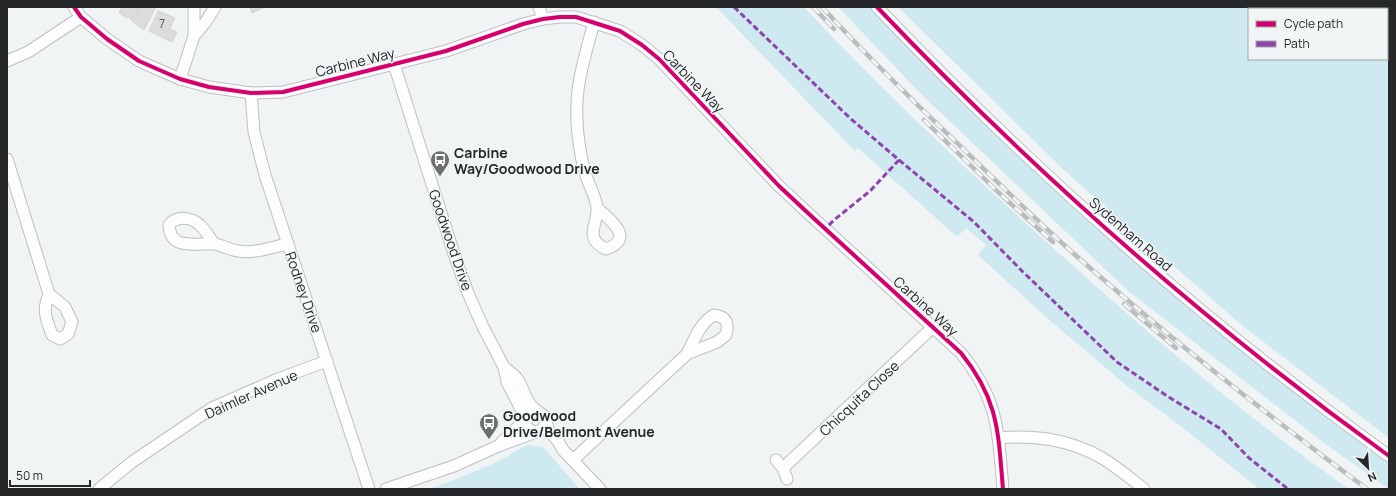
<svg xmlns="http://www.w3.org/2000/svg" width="1396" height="496" viewBox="0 0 1396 496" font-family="Manrope,sans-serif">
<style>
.green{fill:#ceeaf0;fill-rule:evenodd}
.building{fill:#dbdcdc;stroke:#d3d4d3}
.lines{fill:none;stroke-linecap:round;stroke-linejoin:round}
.street-casing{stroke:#bdbfc0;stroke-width:13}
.street{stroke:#fdfdfe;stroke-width:11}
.rail-casing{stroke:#bbbcbc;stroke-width:4.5}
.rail{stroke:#f0f5f6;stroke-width:3;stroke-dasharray:9;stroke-linecap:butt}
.quiet{stroke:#8e44ad;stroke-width:3;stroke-dasharray:6 3;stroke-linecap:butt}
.cycleway-casing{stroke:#f0f5f6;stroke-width:6}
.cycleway{stroke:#d6006c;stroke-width:4}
.labels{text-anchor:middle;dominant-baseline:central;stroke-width:3;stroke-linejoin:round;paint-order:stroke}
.number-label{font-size:12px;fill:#545657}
.street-label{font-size:14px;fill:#252728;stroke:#f0f5f6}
.poi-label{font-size:14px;font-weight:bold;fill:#252728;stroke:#f0f5f6;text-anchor:start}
</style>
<rect width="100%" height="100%" fill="#f1f4f5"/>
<g class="green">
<path d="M716,7H804C876,84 952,156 1029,226C1131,319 1236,410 1349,489H1259L1182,427L1127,386L1047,318L978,255L986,245L966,228L957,237L858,148L855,151Z"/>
<polygon points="838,7 872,7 936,76 1007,144 1389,460 1389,489 1324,443 1127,290 919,92"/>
<path d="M898,7H1389V438L1244,327L1109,210L1066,172ZM1249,9H1387V59H1249Z"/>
<polygon points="527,445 543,447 580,489 429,489 459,478 497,462"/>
</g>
<g class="building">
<polygon points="122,7 140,7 132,19 128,17 127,18 119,13"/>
<polygon points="140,7 154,7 155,9 144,30 131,20"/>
<polygon points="250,7 265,7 252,13"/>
<polygon points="158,11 175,18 170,29 177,32 172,42 149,31"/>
</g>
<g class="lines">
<g class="street-casing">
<g id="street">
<path d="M74,7L81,17L107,39L139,61L180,79L209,87L251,93L283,92L446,51L523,24L543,19L560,17H576L620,31L642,45L659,59L779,186L809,214L961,353C999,400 998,432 1003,489"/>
<polyline points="539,7 543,19"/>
<path d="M877,7C1034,172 1205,323 1389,456"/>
<path d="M594,22C588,45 581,67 578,90C575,116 578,144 584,169C587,182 595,194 597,207C599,223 582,238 606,249C636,239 610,219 597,208"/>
<polyline points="194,36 205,23 215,7"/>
<polyline points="7,61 28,52 81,17"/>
<polyline points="394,64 454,254 468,293 483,327 504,367 507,382 519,405 525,419"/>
<polyline points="180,79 194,36 194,7"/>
<polyline points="251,93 254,132 265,175 369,489"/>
<path d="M7,159L49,294L65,307L72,322L68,334L60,339L52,335C46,318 42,311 49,294"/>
<path d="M214,244C210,238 206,231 201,226C192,217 177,215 169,225C170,252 198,242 214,244C222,245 230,250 238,251C254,254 272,247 288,244"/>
<path d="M504,367C509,371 515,375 518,380C526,392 524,401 537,411"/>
<polyline points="546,422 549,431 558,441 563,450 600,489"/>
<path d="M998,438C1035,435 1069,439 1102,458C1117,467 1130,478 1144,489"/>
<polyline points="501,443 525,420"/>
<path d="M573,460L687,354L717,342L726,335C729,323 727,317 714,315C700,323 694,340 687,354"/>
<polyline points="776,460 783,468 787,479"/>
<polyline points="783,468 933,327"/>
<polyline points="99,489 132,462 212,408 278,379 327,361"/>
<path d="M386,489L454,466L498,446L539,431C546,428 547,421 543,415L537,411L528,414L525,420L527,428L534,432"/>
</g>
</g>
<use href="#street" class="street"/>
<g class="rail-casing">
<g id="rail">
<polyline points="813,7 834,29"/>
<path d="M822,7C865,54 910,98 956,142C994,179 1033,217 1073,253C1167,336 1266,414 1367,489"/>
<polyline points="924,120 998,192 1053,242"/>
<polyline points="1124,304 1176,348"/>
</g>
</g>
<use href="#rail" class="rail"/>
<g class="quiet">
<polyline points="734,7 851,119 899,160 870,191 834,220 825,229"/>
<polyline points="899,160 974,222 1022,271 1117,362 1167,396 1221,429 1249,458 1288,489"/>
</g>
<g class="cycleway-casing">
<g id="cycleway">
<path d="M74,7L81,17L107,39L139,61L180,79L209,87L251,93L283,92L446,51L523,24L543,19L560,17H576L620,31L642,45L659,59L779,186L809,214L961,353C999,400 998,432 1003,489"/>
<path d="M877,7C1034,172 1205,323 1389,456"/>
</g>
</g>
<use href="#cycleway" class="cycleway"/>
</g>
<defs>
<g id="bus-pin" transform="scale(1)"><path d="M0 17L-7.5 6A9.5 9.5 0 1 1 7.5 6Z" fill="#6c6f70" stroke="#f0f5f6"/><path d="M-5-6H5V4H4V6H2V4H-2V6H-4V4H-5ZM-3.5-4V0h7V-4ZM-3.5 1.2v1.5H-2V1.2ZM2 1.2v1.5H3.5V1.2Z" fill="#fff"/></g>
</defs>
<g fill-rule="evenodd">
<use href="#bus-pin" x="440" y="160"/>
<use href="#bus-pin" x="489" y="423"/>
</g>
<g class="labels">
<g class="number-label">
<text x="162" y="23">7</text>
</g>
<g class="street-label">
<text transform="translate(355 62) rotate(-14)">Carbine Way</text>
<text transform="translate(694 81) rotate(46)">Carbine Way</text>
<text transform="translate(1131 234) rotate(41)">Sydenham Road</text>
<text transform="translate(451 240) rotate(71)">Goodwood Drive</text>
<text transform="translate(304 292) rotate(71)">Rodney Drive</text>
<text transform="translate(926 306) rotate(42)">Carbine Way</text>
<text transform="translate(251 394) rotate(-24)">Daimler Avenue</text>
<text transform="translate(859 398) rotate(-43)">Chicquita Close</text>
</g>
<g class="poi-label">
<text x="454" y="152">Carbine<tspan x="454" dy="16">Way/Goodwood Drive</tspan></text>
<text x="503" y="415">Goodwood<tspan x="503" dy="16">Drive/Belmont Avenue</tspan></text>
</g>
</g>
<rect width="1396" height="496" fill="none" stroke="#252728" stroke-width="16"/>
<rect x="1248" y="8" width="140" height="52" fill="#f0f5f6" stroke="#9fa3a4"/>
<rect x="1256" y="21" width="20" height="6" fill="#d6006c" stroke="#9fa3a4"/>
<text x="1284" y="28" font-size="12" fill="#252728">Cycle path</text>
<rect x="1256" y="41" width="20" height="6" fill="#8e44ad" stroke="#9fa3a4"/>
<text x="1284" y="48" font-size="12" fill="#252728">Path</text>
<g transform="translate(1368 468) rotate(155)" stroke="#f0f5f6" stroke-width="3" paint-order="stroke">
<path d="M0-3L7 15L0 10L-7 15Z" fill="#252728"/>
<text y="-6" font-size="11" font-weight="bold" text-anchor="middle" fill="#252728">N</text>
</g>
<path d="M10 480v6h80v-6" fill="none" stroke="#252728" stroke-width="2"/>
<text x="16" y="480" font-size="12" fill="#252728" stroke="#f0f5f6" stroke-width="3" paint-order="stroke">50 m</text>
</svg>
